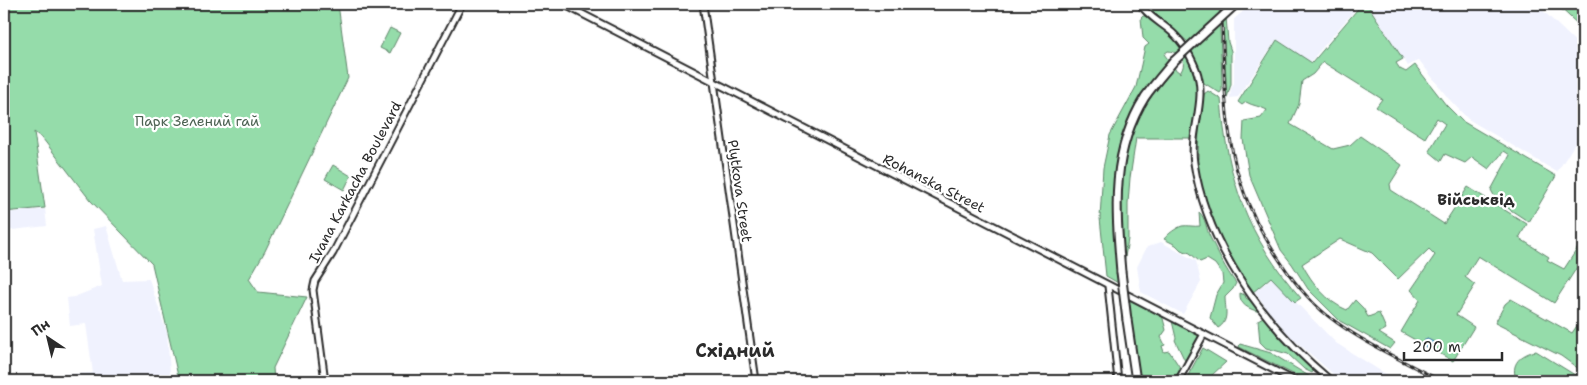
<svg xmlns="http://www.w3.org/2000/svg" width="1587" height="385" viewBox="0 0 1587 385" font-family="'Shantell Sans',sans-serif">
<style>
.built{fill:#f0f2fe}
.green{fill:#95dcaa;stroke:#60846a}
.water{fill:#84c5e5;stroke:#60879b}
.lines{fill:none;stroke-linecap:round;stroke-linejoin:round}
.secondary-casing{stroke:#2b2b2b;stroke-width:9}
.highway-casing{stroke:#2b2b2b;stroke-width:11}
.secondary{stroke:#fff;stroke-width:5}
.highway{stroke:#fff;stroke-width:7}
.rail-casing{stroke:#2b2b2b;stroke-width:3}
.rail{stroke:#fff;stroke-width:1;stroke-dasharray:4;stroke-linecap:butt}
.highway-bridge-casing{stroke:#2b2b2b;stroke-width:11;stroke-linecap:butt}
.highway-bridge{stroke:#fff;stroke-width:7}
.labels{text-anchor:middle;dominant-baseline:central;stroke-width:4.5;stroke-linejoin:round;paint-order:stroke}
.park-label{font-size:14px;fill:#4b6051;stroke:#fff}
.street-label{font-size:14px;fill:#2b2b2b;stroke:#fff}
.quarter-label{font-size:16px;font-weight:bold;fill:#2b2b2b;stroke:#fff}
.district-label{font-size:19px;font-weight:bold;fill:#2b2b2b;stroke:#fff}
</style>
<rect width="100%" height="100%" fill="#fff"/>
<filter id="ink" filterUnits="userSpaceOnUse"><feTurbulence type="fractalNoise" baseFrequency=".02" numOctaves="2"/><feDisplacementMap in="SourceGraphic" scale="10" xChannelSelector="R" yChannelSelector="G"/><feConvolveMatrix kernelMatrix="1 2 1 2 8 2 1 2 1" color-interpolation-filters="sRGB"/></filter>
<g filter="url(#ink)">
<g class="built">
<polygon points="1252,4 1360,4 1310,62 1277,39 1238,97 1230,98 1231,89 1234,83 1234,19"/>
<polygon points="1368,4 1536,4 1583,49 1583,131 1557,172 1468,119 1448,98 1419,60 1408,66"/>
<polygon points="45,209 47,226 4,231 4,213"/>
<polygon points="106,226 122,280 149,279 167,333 170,372 170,381 55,381 54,375 93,373 86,324 70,326 67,298 74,297 102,286 93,229"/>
<polygon points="1161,242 1196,261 1201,282 1183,314 1141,292 1137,267 1147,247"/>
<polygon points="1272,278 1336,343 1384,373 1401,381 1341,381 1290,336 1266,308 1255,291"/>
</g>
<g class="green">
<polygon points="4,4 338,4 348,78 265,251 249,279 258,292 307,297 273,368 274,381 178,381 178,376 152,264 90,200 43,139 34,132 45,208 4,212"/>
<polygon points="1144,4 1219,4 1222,80 1222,90 1220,93 1204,83 1188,42"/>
<polygon points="1222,4 1225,4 1228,42 1231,51 1231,84 1227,98"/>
<path d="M1362,4H1367L1403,59L1396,63L1400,69L1406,72L1415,65L1446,105L1462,121L1556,176L1529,222L1497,201L1491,190L1510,155L1504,151L1489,169L1472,157L1465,163L1445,154L1441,161L1429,151L1445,124L1437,118L1425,138L1376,107L1382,99L1323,62L1313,74L1302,81L1299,104L1290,124L1333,149L1350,145L1360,136L1402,165L1390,184L1391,190L1444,224L1468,187L1527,224L1519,238L1549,257L1547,260L1564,269L1583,240V258L1554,303L1478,256L1465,277L1475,285L1456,315L1474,327L1453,361L1401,332L1420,300L1411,290L1435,255L1429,249L1398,279L1372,253L1340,239L1302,264C1312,283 1327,302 1347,310L1355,300L1363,308L1368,317L1379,313L1386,329L1379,333L1395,343L1390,349L1340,321L1308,289L1292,264L1281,250L1249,175L1243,139L1244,121L1261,118L1267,110C1260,106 1253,106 1246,102L1242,105L1238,102L1277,40L1312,63Z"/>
<polygon points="1556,4 1583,4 1583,29"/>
<path d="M1143,16H1148L1174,36L1181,43L1191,64L1198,91L1191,138H1136L1130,178L1128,203V239L1124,263C1119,217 1115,168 1134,125C1144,104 1160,86 1174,68L1180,73C1188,62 1181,52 1168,51L1164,54L1170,62L1138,106L1116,172L1113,204L1120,284L1106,276L1100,218L1103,168L1110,135L1136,87L1145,47L1149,44L1143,38L1141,18Z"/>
<polygon points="390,28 400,33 390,53 380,48"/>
<path d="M1208,91L1221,99C1227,179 1247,237 1301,298L1295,302L1271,277L1252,293C1234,264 1216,236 1206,204C1200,186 1197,169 1194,151L1198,159L1199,129L1204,94Z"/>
<polygon points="333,165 351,176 344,190 325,179"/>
<path d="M1199,212C1206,218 1206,229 1210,237C1218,253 1225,269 1236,283L1233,289L1225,297C1225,308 1230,321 1218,328L1210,318L1216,295L1223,283L1222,274L1215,264L1207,259L1200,262L1190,253L1181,250L1176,245L1164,239C1168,234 1176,228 1182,226C1188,225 1194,227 1200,226Z"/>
<path d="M1240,293L1245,295L1246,298L1251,301L1260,312C1249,309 1239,305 1240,293Z"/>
<polygon points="1128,299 1162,315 1166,330 1161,337 1165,345 1162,346 1164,352 1169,351 1181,369 1175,381 1139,381"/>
<polygon points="1511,299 1572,333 1583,317 1583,372 1561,356 1495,323 1505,304"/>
<polygon points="1263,317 1265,318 1315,369 1312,373 1304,369 1288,354 1266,348 1260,342 1258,320"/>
<polygon points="1172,321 1197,333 1199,336 1187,360 1185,361 1175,340 1176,338"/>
<polygon points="1240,344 1271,353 1317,381 1307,381 1239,347"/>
<polygon points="1203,348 1226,362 1212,375 1208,381 1185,381"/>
<path d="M1536,351L1583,380V381H1517C1509,364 1521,354 1536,351Z"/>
</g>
<polygon class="water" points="1426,338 1436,343 1432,351 1422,345"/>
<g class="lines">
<g class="secondary-casing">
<g id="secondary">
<polyline points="563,4 1295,381"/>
<polyline points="703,4 756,381"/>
<path d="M1140,4C1147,15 1158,21 1168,29C1181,39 1190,54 1196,69C1208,100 1189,132 1194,163C1207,248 1266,327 1331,381"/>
<polyline points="1108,286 1118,381"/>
<polyline points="325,381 313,290 315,281 333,253 462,4"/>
<polyline points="1178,381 1204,334"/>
</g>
</g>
<g class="highway-casing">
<g id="highway">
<path d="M1121,272C1116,210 1110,153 1145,97C1154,84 1164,73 1174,61"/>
<polyline points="1127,320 1136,381"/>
</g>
</g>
<use href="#secondary" class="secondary"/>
<use href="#highway" class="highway"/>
<g class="rail-casing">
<path id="rail" d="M1221,4C1224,54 1223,105 1233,154C1241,193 1258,229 1280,261C1295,284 1313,306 1336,322C1366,344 1407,363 1441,381"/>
</g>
<use href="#rail" class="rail"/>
<g class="highway-bridge-casing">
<g id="highway-bridge">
<polyline points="1174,61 1236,4"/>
<polyline points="1121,272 1127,320"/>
</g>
</g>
<use href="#highway-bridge" class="highway-bridge"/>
</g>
</g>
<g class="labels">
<g class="park-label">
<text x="197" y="121">Парк Зелений гай</text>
</g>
<g class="street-label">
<text transform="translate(355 182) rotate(-62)">Ivana Karkacha Boulevard</text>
<text transform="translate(934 183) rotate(27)">Rohanska Street</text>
<text transform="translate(740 191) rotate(82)">Plytkova Street</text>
</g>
<g class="quarter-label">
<text x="1476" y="199">Військвід</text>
</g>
<g class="district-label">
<text x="735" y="350">Східний</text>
</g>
</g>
<rect width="1587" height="385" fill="none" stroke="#fff" stroke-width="20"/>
<rect x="10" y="10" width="1567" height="365" fill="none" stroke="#2b2b2b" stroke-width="2" filter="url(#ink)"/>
<g transform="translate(48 338) rotate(325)" stroke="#ffffff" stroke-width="4" paint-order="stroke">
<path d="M0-4L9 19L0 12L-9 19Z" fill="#2b2b2b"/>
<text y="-8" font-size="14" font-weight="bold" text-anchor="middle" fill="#2b2b2b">Пн</text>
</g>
<path d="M1404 352v8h98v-8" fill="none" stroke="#2b2b2b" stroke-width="2.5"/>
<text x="1412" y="352" font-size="15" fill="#2b2b2b" stroke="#ffffff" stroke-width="4" paint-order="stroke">200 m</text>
</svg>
